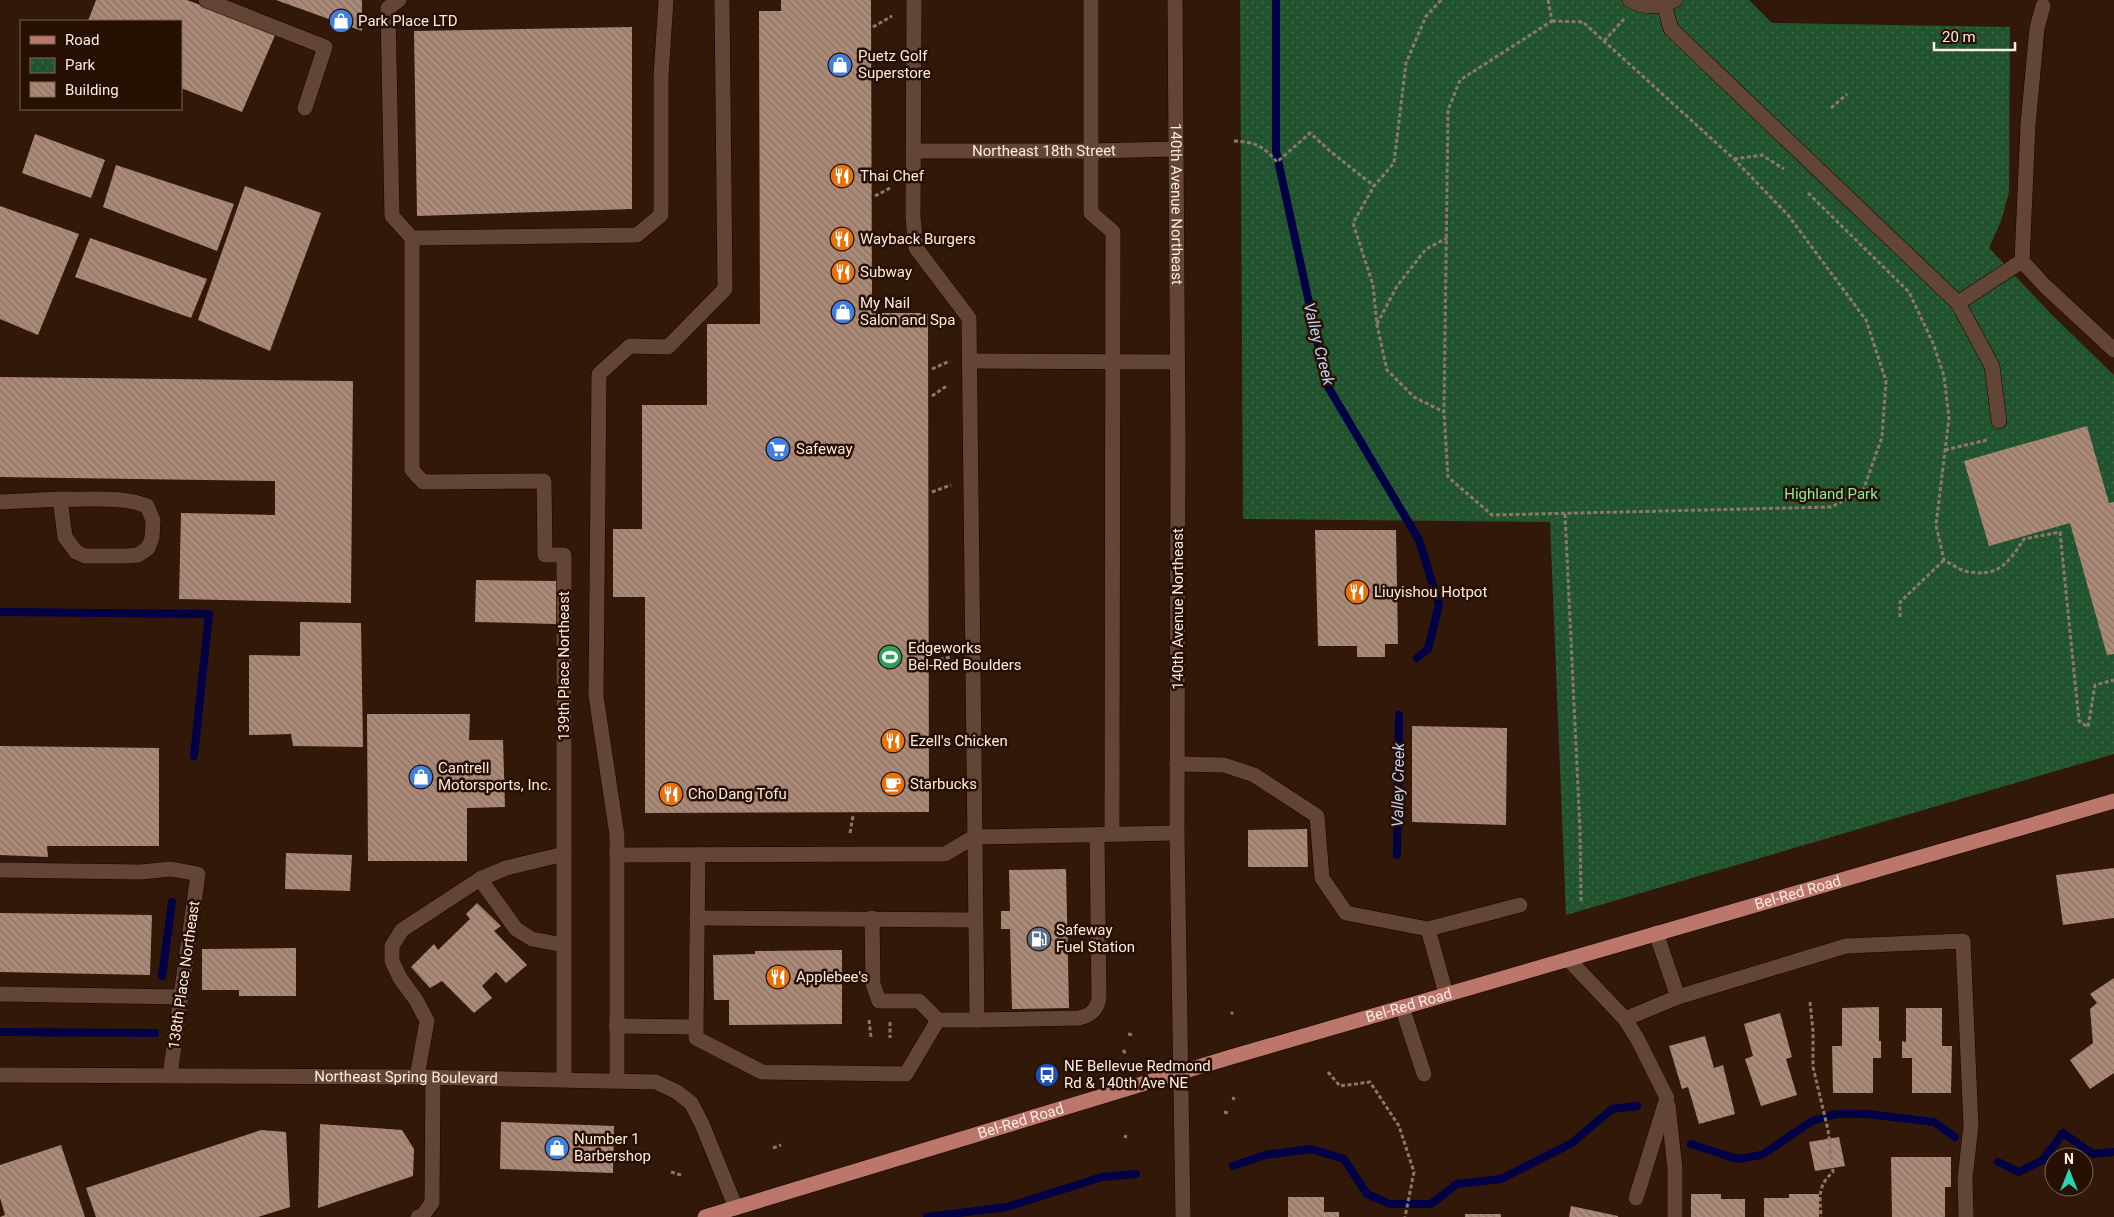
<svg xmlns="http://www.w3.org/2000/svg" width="2114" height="1217" viewBox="0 0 2114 1217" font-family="Roboto,sans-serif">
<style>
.park{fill:url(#park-dots)}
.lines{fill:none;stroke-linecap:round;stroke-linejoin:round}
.stream{stroke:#010044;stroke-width:8}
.building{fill:url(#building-back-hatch)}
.lane-casing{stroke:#180300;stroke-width:16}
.street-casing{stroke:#180300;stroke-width:16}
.secondary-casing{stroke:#180300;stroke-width:16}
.primary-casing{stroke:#180300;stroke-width:16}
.path{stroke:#8e776a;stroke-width:3;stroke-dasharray:4 2.5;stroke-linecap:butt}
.lane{stroke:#634535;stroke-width:15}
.street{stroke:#634535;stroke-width:15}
.secondary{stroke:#634535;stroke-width:15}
.primary{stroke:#bc776d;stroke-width:15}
.labels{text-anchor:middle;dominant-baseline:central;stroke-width:5;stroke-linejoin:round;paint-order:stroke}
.poi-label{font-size:15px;fill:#feebe1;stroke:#270f01;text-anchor:start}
.street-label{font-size:15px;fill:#feebe1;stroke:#270f01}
.park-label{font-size:15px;fill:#85f09d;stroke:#270f01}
.water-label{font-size:16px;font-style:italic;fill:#bcd0f8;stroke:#270f01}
</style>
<defs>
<pattern id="park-dots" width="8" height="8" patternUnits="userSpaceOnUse" patternTransform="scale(1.25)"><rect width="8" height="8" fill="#21532e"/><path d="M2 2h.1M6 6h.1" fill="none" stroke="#426c4c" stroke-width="1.8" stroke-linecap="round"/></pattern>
<pattern id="building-back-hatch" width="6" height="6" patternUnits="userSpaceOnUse" patternTransform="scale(1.25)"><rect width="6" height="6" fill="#ab8a78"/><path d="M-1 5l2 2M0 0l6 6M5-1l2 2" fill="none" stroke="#8a7266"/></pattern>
</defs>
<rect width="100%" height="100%" fill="#311808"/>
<polygon class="park" points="1240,0 1749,0 1772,23 2010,27 2009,192 2001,221 1989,248 2050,313 2114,375 2114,754 1566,915 1550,522 1243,519"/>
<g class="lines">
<g class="stream">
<polyline points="1276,0 1276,151 1327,385 1419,540 1439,605 1428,649 1417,658"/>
<polyline points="0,612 209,614 194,756"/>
<polyline points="1397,855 1399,715"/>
<polyline points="162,976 172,902"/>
<polyline points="0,1032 155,1033"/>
<polyline points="1691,1144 1737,1159 1762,1155 1812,1121 1836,1114 1867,1114 1934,1122 1955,1137"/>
<polyline points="1998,1162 2019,1172 2043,1160 2063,1133 2093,1154 2114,1152"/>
<polyline points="1233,1166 1265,1155 1311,1149 1344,1159 1367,1194 1390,1204 1431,1204 1457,1184 1501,1179 1572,1143 1612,1109 1637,1106"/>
<polyline points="927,1217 1007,1207 1102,1177 1136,1174"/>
</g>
</g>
<g class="building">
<polygon points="96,0 187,0 276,33 242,112 181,88 181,21 88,21"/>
<polygon points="276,0 362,0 362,31"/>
<polygon points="781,0 871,0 872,306 879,313 928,313 929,812 645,813 645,597 613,597 613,529 642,529 642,405 707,405 707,324 760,324 759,11 781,11"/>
<polygon points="632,27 632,209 417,216 414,31"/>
<polygon points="35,134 105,160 91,198 22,173"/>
<polygon points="116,165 234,204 217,251 103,207"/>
<polygon points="245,186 321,213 270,351 198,320"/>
<polygon points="0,206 79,234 38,335 0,319"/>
<polygon points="90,238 207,279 191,318 75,277"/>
<polygon points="0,377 353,381 351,603 179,599 181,513 275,515 275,481 0,477"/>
<polygon points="2087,426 2109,503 2114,502 2114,654 2107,655 2070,523 1989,546 1964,461"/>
<polygon points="1315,530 1396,530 1398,644 1385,644 1385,657 1357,657 1357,646 1318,646"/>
<polygon points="476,580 557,581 556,624 475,622"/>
<polygon points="300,622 361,623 363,747 293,746 291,734 249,735 249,655 300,656"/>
<polygon points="367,714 470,714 469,740 503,740 505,807 467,808 467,861 368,861"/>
<polygon points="1412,726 1507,728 1506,825 1412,822"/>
<polygon points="0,746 159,748 159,846 47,846 48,857 0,855"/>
<polygon points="1307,829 1308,867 1248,867 1248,830"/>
<polygon points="286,853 352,855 350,891 285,889"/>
<polygon points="2114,868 2114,918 2063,925 2056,875"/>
<polygon points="1066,869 1069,1008 1012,1009 1010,929 1001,929 1001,911 1010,911 1009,870"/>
<polygon points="477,903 501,926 494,931 527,965 506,983 496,972 482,986 492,998 474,1013 442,981 430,988 411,967 434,944 438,950 470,919 466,914"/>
<polygon points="0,913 152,915 150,975 0,972"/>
<polygon points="296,948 296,996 239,996 239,990 202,990 202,949"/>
<polygon points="842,950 842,1024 729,1025 729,1000 714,1000 713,955 755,954 755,951"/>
<polygon points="2114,978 2114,1073 2090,1089 2070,1060 2093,1043 2090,1009 2097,1003 2090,994"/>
<polygon points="1879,1007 1879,1041 1881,1041 1881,1058 1873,1058 1873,1093 1833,1093 1832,1046 1842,1046 1842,1008"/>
<polygon points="1906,1008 1942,1008 1942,1046 1952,1046 1951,1093 1912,1093 1912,1058 1902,1058 1902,1041 1906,1042"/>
<polygon points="1780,1013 1792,1057 1786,1059 1797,1095 1761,1106 1745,1059 1753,1056 1744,1024"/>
<polygon points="1705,1036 1714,1068 1723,1065 1735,1114 1699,1124 1688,1087 1682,1089 1669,1046"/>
<polygon points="501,1122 614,1126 613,1173 500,1169"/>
<polygon points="320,1124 402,1130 414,1149 413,1176 318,1208"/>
<polygon points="261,1130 286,1132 290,1207 258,1217 96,1217 86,1188"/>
<polygon points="1839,1137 1845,1166 1815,1171 1809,1142"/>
<polygon points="61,1145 85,1217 0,1217 5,1215 0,1198 0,1165"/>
<polygon points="1891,1157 1951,1157 1951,1187 1945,1187 1945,1217 1892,1217"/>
<polygon points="1691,1194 1721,1194 1721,1199 1745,1199 1745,1217 1691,1217"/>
<polygon points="1789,1194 1819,1194 1819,1217 1764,1217 1764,1198 1789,1198"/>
<polygon points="1288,1197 1324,1197 1324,1212 1339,1212 1339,1217 1288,1217"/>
<polygon points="1571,1206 1618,1216 1618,1217 1569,1217"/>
<rect x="1465" y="1214" width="36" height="3"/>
</g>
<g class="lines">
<g class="lane-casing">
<g id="lane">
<polyline points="206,0 325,47 305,108"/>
<polyline points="399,0 388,8 392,216 412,238 637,235 661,215 661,77 666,0"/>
<polyline points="1091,0 1091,213 1113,232 1112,834"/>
<path d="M1630,0C1647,9 1658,7 1675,0"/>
<polyline points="1664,4 1671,29 1958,303 2022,261 2028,125 2037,28 2043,6"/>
<path id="s1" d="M913,151H1090L1176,149"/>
<polyline points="412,238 412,470 423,482 544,481 545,555 564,555 564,1079"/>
<polyline points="1958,303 1992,366 1999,421"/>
<polyline points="970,361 1177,362"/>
<path d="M0,502L60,499H67C93,500 123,496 147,506L153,520L152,538L148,548L138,555L126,556H85L76,552L65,537L60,499"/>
<polyline points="1177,764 1224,765 1254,775 1317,816 1322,878 1346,913 1428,929"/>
<polyline points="617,855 945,854 974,837 1177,833"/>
<polyline points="0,870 140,872 171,869 198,874 170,1075"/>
<polyline points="480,879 516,929 532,939 564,945"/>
<polyline points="697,918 975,920"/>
<polyline points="872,918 873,984 879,1001 919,1001 938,1020"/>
<polyline points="1656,933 1678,997 1846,946 1963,941 1971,1126 1965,1178 1966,1217"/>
<polyline points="1568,959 1625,1019 1638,1040 1667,1098 1636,1198"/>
<polyline points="0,994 181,997"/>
<polyline points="1446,994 1428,929 1520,905"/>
<polyline points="1402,1007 1424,1074"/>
<polyline points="1625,1019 1678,997"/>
<path d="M977,1020L1079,1018C1091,1015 1097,1010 1099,998L1097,835"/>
<polyline points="616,1026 696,1027 696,1038 762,1072 906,1074 938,1020 977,1020 969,318 916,248 913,217 914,0"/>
<polyline points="696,1027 698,855"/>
<polyline points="417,1077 427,1021 416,1000 400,978 392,961 392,946 402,930 480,879 506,868 564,854"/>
<polyline points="617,1080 617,835 596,696 599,374 630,346 668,347 725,289 722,0"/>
<polyline points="1668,1105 1675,1169 1675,1217"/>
<polyline points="418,1217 422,1216 432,1203 433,1077"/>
</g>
</g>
<g class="street-casing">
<polyline id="street" points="2022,261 2044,285 2114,350"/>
</g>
<g class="secondary-casing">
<g id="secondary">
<path id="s2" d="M1175,0L1178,439L1177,833L1183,1217"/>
<path id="s3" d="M0,1075L417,1077L656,1082L677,1092L691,1103L702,1124L736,1208"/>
</g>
</g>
<g class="primary-casing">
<g id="primary">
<path id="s4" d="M705,1217L1231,1057L2114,801"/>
</g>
</g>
<g class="path">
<polyline points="1441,0 1426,16 1406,63 1394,163 1374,186 1353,223 1373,285 1377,325 1387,370 1414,397 1444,412"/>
<polyline points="1548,0 1552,21"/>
<polygon points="1552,21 1583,22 1734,159 1788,215 1866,320 1886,381 1882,437 1863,491 1831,507 1492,515 1448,477 1444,412 1448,110 1460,80"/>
<polyline points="873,27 892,16"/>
<polyline points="1604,41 1624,19"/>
<polyline points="1831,108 1847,94"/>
<path d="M1234,141C1256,142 1263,146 1277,162L1310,133L1330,151L1374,186"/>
<polyline points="1734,159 1762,155 1784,169"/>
<path d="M1808,193L1909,292L1933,343L1944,376L1949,418L1936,525L1944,560C1951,564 1961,571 1969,572C1999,577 2009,562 2024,539L2060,532L2079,721L2088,727L2095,685L2114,680"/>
<polyline points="875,196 892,187"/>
<polyline points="1377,324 1397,286 1426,249 1447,238"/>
<polyline points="932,369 950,361"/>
<polyline points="932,396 948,385"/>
<polyline points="1945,450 1987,440"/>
<polyline points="932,492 951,485"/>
<polyline points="1565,514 1580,830 1581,903"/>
<polyline points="1900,617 1900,602 1944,560"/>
<polyline points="933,660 952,657"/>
<polyline points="850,833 853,816"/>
<path d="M1810,1002L1813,1031V1067L1828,1130L1833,1172C1817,1186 1820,1197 1821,1217"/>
<polyline points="1231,1014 1233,1012"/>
<polyline points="869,1020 871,1037"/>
<polyline points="890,1022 890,1038"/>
<polyline points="1128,1034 1133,1035"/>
<polyline points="1123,1050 1126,1054"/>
<polyline points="1328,1072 1340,1086 1370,1082 1399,1126 1414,1172 1405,1217"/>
<polyline points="1232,1098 1235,1099"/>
<polyline points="1224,1112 1228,1113"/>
<polyline points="1125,1138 1126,1135"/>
<polyline points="773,1148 781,1145"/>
<polyline points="671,1172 681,1175"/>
</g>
<use href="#lane" class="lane"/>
<use href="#street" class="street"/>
<use href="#secondary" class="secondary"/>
<use href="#primary" class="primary"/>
</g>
<defs>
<g id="shop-disc" transform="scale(1.25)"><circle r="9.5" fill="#3f7fe0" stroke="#270f01"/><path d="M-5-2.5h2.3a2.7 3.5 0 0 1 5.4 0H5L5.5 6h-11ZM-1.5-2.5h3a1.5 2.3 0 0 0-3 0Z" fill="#fff"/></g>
<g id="restaurant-disc" transform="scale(1.25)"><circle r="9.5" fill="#e8710a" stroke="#270f01"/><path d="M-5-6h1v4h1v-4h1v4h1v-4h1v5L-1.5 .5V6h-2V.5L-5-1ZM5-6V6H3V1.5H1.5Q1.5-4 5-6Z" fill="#fff"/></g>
<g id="supermarket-disc" transform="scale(1.25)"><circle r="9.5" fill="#3f7fe0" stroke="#270f01"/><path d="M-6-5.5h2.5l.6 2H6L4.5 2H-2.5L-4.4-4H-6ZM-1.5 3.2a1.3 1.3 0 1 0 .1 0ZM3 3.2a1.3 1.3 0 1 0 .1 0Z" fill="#fff"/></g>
<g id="stadium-disc" transform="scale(1.25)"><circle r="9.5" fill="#2e9e5b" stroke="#270f01"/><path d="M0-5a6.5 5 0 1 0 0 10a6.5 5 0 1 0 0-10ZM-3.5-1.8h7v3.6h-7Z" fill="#fff"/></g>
<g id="cafe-disc" transform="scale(1.25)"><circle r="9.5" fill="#e8710a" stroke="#270f01"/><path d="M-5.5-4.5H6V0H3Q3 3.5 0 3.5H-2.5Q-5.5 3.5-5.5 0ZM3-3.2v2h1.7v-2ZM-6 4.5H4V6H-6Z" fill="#fff"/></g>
<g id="fuel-disc" transform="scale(1.25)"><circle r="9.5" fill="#5c6f8a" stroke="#270f01"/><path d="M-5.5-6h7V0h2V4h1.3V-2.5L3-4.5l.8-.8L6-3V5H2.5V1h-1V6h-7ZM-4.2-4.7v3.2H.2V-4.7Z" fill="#fff"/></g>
<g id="bus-disc" transform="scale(1.25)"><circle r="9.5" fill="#1a4fb4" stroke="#270f01"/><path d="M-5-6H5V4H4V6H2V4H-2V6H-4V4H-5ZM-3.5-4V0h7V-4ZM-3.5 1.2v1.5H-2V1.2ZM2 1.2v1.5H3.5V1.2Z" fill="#fff"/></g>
</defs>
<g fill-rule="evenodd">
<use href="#shop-disc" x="341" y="21"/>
<use href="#shop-disc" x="840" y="65"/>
<use href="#restaurant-disc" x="842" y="176"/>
<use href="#restaurant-disc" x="842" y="239"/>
<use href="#restaurant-disc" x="843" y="272"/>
<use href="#shop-disc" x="843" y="312"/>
<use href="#supermarket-disc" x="778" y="449"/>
<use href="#restaurant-disc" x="1357" y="592"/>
<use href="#stadium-disc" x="890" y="657"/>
<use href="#restaurant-disc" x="893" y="741"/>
<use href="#shop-disc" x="421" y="777"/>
<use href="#cafe-disc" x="893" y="784"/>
<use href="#restaurant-disc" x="671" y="794"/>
<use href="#fuel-disc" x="1039" y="939"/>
<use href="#restaurant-disc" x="778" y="977"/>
<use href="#bus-disc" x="1047" y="1075"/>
<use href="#shop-disc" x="557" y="1148"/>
</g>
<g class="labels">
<g class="poi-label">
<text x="358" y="21">Park Place LTD</text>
<text x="858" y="56">Puetz Golf<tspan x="858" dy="17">Superstore</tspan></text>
<text x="860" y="176">Thai Chef</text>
<text x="860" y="239">Wayback Burgers</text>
<text x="860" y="272">Subway</text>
<text x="860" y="303">My Nail<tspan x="860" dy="17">Salon and Spa</tspan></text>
<text x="796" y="449">Safeway</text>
<text x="1374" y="592">Liuyishou Hotpot</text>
<text x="908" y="648">Edgeworks<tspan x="908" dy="17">Bel-Red Boulders</tspan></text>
<text x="910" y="741">Ezell's Chicken</text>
<text x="438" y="768">Cantrell<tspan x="438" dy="17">Motorsports, Inc.</tspan></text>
<text x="910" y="784">Starbucks</text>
<text x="688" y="794">Cho Dang Tofu</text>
<text x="1056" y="930">Safeway<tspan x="1056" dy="17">Fuel Station</tspan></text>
<text x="796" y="977">Applebee's</text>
<text x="1064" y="1066">NE Bellevue Redmond<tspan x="1064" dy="17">Rd &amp; 140th Ave NE</tspan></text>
<text x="574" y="1139">Number 1<tspan x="574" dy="17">Barbershop</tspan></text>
</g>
<g class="street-label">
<text stroke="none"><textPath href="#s1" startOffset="131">Northeast 18th Street</textPath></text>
<text stroke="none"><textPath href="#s2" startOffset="204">140th Avenue Northeast</textPath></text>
<text transform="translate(1178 609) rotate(-90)">140th Avenue Northeast</text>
<text transform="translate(564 666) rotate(-90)">139th Place Northeast</text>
<text stroke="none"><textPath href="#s4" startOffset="1140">Bel-Red Road</textPath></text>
<text transform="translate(184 975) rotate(-82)">138th Place Northeast</text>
<text stroke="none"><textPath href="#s4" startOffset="735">Bel-Red Road</textPath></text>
<text stroke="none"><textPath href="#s3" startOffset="406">Northeast Spring Boulevard</textPath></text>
<text stroke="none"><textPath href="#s4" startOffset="330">Bel-Red Road</textPath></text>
</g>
<g class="park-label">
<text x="1831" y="494">Highland Park</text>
</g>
<g class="water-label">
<text transform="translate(1319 344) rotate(76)">Valley Creek</text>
<text transform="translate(1398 785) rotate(-89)">Valley Creek</text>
</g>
</g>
<rect x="20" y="20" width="162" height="90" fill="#270f01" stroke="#7d675b"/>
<rect x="30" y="36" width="25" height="8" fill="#bc776d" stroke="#7d675b"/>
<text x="65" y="45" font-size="15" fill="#feebe1">Road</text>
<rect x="30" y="58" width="25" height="15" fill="url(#park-dots)" stroke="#7d675b"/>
<text x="65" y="70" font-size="15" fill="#feebe1">Park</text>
<rect x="30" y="82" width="25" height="15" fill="url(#building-back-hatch)" stroke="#7d675b"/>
<text x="65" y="95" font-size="15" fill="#feebe1">Building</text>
<g transform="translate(2069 1172)"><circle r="24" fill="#270f01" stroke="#7d675b"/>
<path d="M0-4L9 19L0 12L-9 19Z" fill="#2bd5ac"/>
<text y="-8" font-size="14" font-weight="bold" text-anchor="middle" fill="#feebe1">N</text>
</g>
<path d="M1934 42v8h81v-8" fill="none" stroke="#feebe1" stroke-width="2.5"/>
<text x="1942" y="42" font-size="15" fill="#feebe1" stroke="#270f01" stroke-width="4" paint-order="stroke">20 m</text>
</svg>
